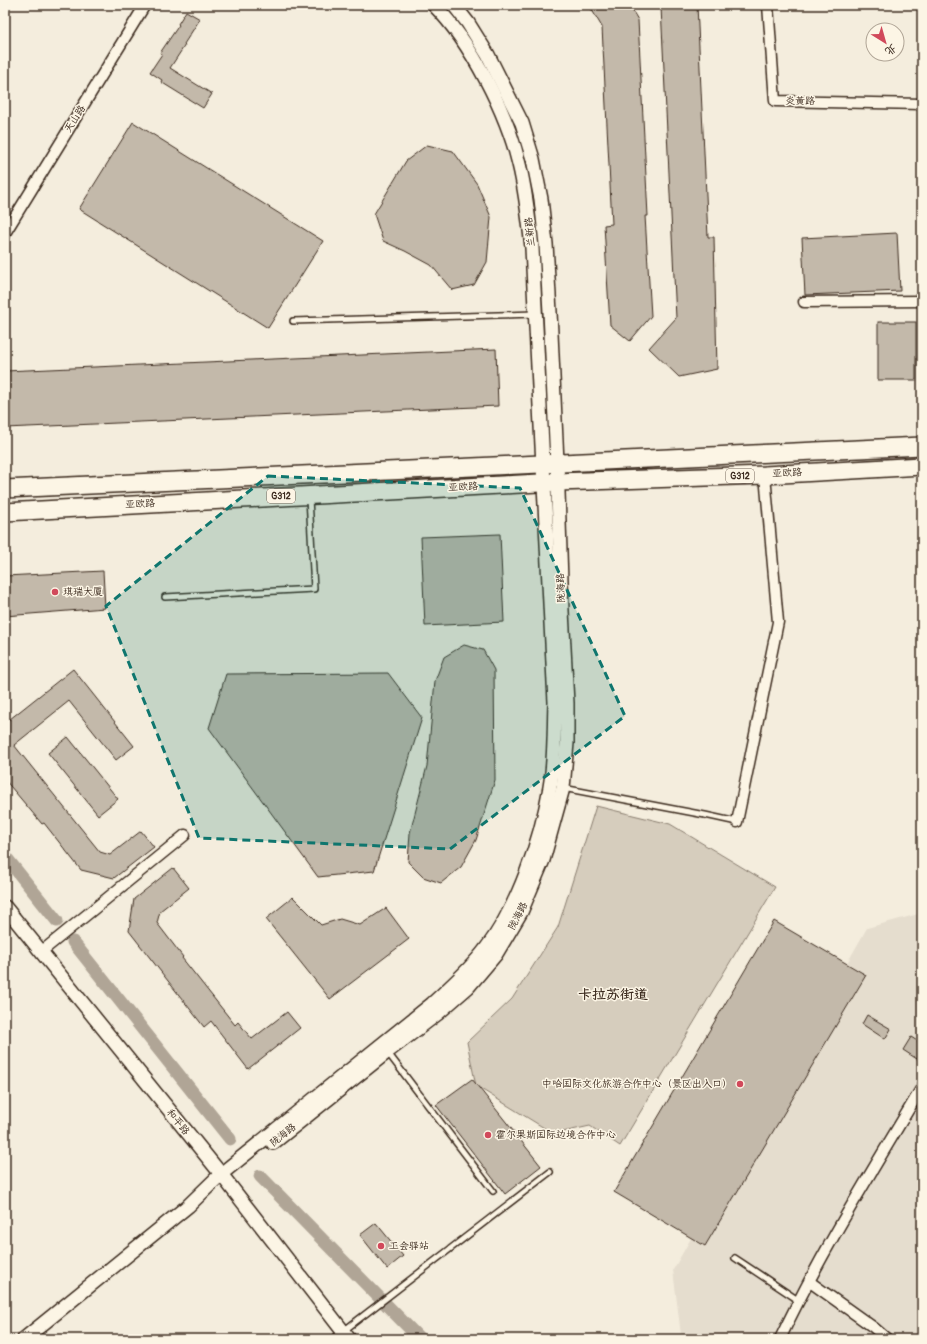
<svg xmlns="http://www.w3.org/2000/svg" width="927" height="1344" viewBox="0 0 927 1344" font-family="Pangolin,'LXGW WenKai TC',sans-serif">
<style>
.built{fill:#e5ddce}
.green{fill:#d6cdbd;stroke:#887c6e}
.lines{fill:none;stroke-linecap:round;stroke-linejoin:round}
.canal{stroke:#b0a596;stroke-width:13}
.building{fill:#c3b9aa;stroke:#3b2a1e}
.service-casing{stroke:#3b2a1e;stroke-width:8}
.minor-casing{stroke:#3b2a1e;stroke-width:13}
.tertiary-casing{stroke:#3b2a1e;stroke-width:16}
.trunk-casing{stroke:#3b2a1e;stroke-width:20}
.service{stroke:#fcf5e5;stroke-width:5}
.minor{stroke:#fcf5e5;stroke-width:10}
.tertiary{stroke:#fcf5e5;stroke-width:13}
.trunk{stroke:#fcf5e5;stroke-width:17}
.marked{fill:#0f766e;fill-opacity:0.2;stroke:#0f766e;stroke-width:3;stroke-dasharray:8 5;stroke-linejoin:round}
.poi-dot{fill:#d1495b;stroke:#fcf5e5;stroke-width:1.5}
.labels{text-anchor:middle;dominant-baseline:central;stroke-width:3;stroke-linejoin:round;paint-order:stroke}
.shield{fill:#fcf5e5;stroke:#75675a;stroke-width:1}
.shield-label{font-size:9px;font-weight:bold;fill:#3b2a1e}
.street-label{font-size:10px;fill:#3b2a1e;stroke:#fcf5e5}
.poi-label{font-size:10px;fill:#3b2a1e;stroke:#fcf5e5;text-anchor:start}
.district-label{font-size:14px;font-weight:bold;fill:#3b2a1e;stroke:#fcf5e5}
</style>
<rect width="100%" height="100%" fill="#f4eddd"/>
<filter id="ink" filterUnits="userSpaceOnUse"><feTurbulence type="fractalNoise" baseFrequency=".025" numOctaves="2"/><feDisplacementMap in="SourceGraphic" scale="8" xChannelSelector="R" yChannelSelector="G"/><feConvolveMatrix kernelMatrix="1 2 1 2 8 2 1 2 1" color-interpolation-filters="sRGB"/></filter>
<g filter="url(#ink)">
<polygon class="built" points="922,913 922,1339 676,1339 681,1335 673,1270 867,928"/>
<polygon class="green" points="596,806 670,824 775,887 620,1146 590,1126 554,1134 476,1086 467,1042 512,999 558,927"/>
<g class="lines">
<g class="canal">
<polyline points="5,856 57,921"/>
<polyline points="73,942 230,1139"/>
<polyline points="260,1176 420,1339"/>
</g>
</g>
<g class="building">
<polygon points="589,5 629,5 638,20 648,216 645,216 651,316 630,341 610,325 604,225 612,224 602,27"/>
<polygon points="697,5 708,237 714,237 717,369 679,377 649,348 676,318 661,7"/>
<polygon points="186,11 200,19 184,44 185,45 170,68 212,94 203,108 161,82 162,80 150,72 162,54 160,53 179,25 178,24"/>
<polygon points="133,122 323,241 268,328 79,209"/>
<polygon points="427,145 453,151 477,184 491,217 487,262 474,285 452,290 431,265 405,251 383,241 374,214 406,161"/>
<polygon points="897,233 900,291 805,295 802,238"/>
<rect x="878" y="322" width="38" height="58"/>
<polygon points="496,349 498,406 5,428 5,371"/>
<polygon points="500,534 504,622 425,626 421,537"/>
<polygon points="103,571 105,608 5,616 5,576"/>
<polygon points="464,645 483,650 494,670 495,780 476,840 461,867 441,883 423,877 408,862 410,833 427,766 435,681 444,657"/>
<polygon points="73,669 134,746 116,760 69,701 14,745 100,852 110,855 141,831 154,847 114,878 81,870 44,823 42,824 5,780 5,723"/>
<polygon points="388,673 422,718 374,871 318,877 209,728 226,674"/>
<polygon points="68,737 118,799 98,815 48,753"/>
<polygon points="173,868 189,888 160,911 157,923 183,957 182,958 235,1025 238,1022 252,1039 287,1012 300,1028 248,1069 211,1021 204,1027 129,931 134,899"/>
<polygon points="293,897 321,925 340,919 360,925 386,908 409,939 330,999 266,919"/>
<polygon points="774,921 866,975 705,1246 614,1192"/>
<polygon points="867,1015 891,1029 885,1039 862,1024"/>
<polygon points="911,1037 922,1044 922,1051 917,1059 903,1050"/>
<polygon points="472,1079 541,1166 505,1194 436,1105"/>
<polygon points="376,1223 403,1256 387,1269 360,1235"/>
</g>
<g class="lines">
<g class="service-casing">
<g id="service">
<polyline points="293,321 535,314"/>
<polyline points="165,597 314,589 309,498"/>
<polyline points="563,788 705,815 737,822"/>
<polyline points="388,1053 493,1191"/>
<polyline points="735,1258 798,1300"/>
<polyline points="333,1339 550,1172"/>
</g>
</g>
<g class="minor-casing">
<g id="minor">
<polyline points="768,5 775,101 922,104"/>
<polyline points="5,233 145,5"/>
<polyline points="804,302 922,301"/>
<polyline points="737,822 778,622 765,475"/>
<polyline points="41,952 185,835"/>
<polyline points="810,1282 873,1327 887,1339"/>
<path d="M780,1339C821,1252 873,1170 922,1087"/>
</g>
</g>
<g class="tertiary-casing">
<g id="tertiary">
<polyline points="5,907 221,1174 349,1339"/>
<polyline points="273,1143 387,1052 437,1014 468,987 496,954 521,912 543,860 563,788 567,743 567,703 562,611 557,462 550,312 546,244 541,199 533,159 522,123 488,55 468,23 454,5"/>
<path d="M24,1339L188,1206L221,1174L432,1004C450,987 470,970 485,950C518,908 541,839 550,787C555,759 554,730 555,702L532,248C529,220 526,192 519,164C507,113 471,42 434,5"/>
</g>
</g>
<g class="trunk-casing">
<g id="trunk">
<polyline points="5,489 922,446"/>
<polyline points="5,512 557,482 765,475 922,466"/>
</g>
</g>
<use href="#service" class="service"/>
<use href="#minor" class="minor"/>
<use href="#tertiary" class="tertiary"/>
<use href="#trunk" class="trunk"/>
</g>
</g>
<path class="marked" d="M268,476L520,488L625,716L450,849L199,838L106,606Z"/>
<g class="poi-dot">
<circle cx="55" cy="592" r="4"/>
<circle cx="740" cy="1084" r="4"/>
<circle cx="488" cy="1135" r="4"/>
<circle cx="381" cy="1246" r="4"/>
</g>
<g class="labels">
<g class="shield">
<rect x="726" y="469" width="28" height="14" rx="3"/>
<rect x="267" y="489" width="28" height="14" rx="3"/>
</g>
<g class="shield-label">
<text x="740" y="476">G312</text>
<text x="281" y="496">G312</text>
</g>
<g class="street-label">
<text transform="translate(800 101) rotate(1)">炎黄路</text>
<text transform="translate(75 119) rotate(-58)">天山路</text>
<text transform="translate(530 232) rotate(-96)">兰新路</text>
<text transform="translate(787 473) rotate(-3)">亚欧路</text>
<text transform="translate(463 487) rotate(-3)">亚欧路</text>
<text transform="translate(140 504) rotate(-3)">亚欧路</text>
<text transform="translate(561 588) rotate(-92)">陇海路</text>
<text transform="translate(518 916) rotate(-63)">陇海路</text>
<text transform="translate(178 1122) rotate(51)">和平路</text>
<text transform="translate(283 1135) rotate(-39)">陇海路</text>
</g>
<g class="poi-label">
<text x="63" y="592">琪瑞大厦</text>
<text x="732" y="1084" text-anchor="end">中哈国际文化旅游合作中心（景区出入口）</text>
<text x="496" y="1135">霍尔果斯国际边境合作中心</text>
<text x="389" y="1246">工会驿站</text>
</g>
<g class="district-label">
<text x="613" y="994">卡拉苏街道</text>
</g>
</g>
<rect width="927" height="1344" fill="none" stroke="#fcf5e5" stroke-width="20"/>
<rect x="10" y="10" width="907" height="1324" fill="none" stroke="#3b2a1e" stroke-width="1.5" filter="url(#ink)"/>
<g transform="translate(885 42) rotate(143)"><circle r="19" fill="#fcf5e5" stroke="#afa495"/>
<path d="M0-3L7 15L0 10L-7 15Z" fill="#d1495b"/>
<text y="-6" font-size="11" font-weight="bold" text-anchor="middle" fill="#3b2a1e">北</text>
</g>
</svg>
